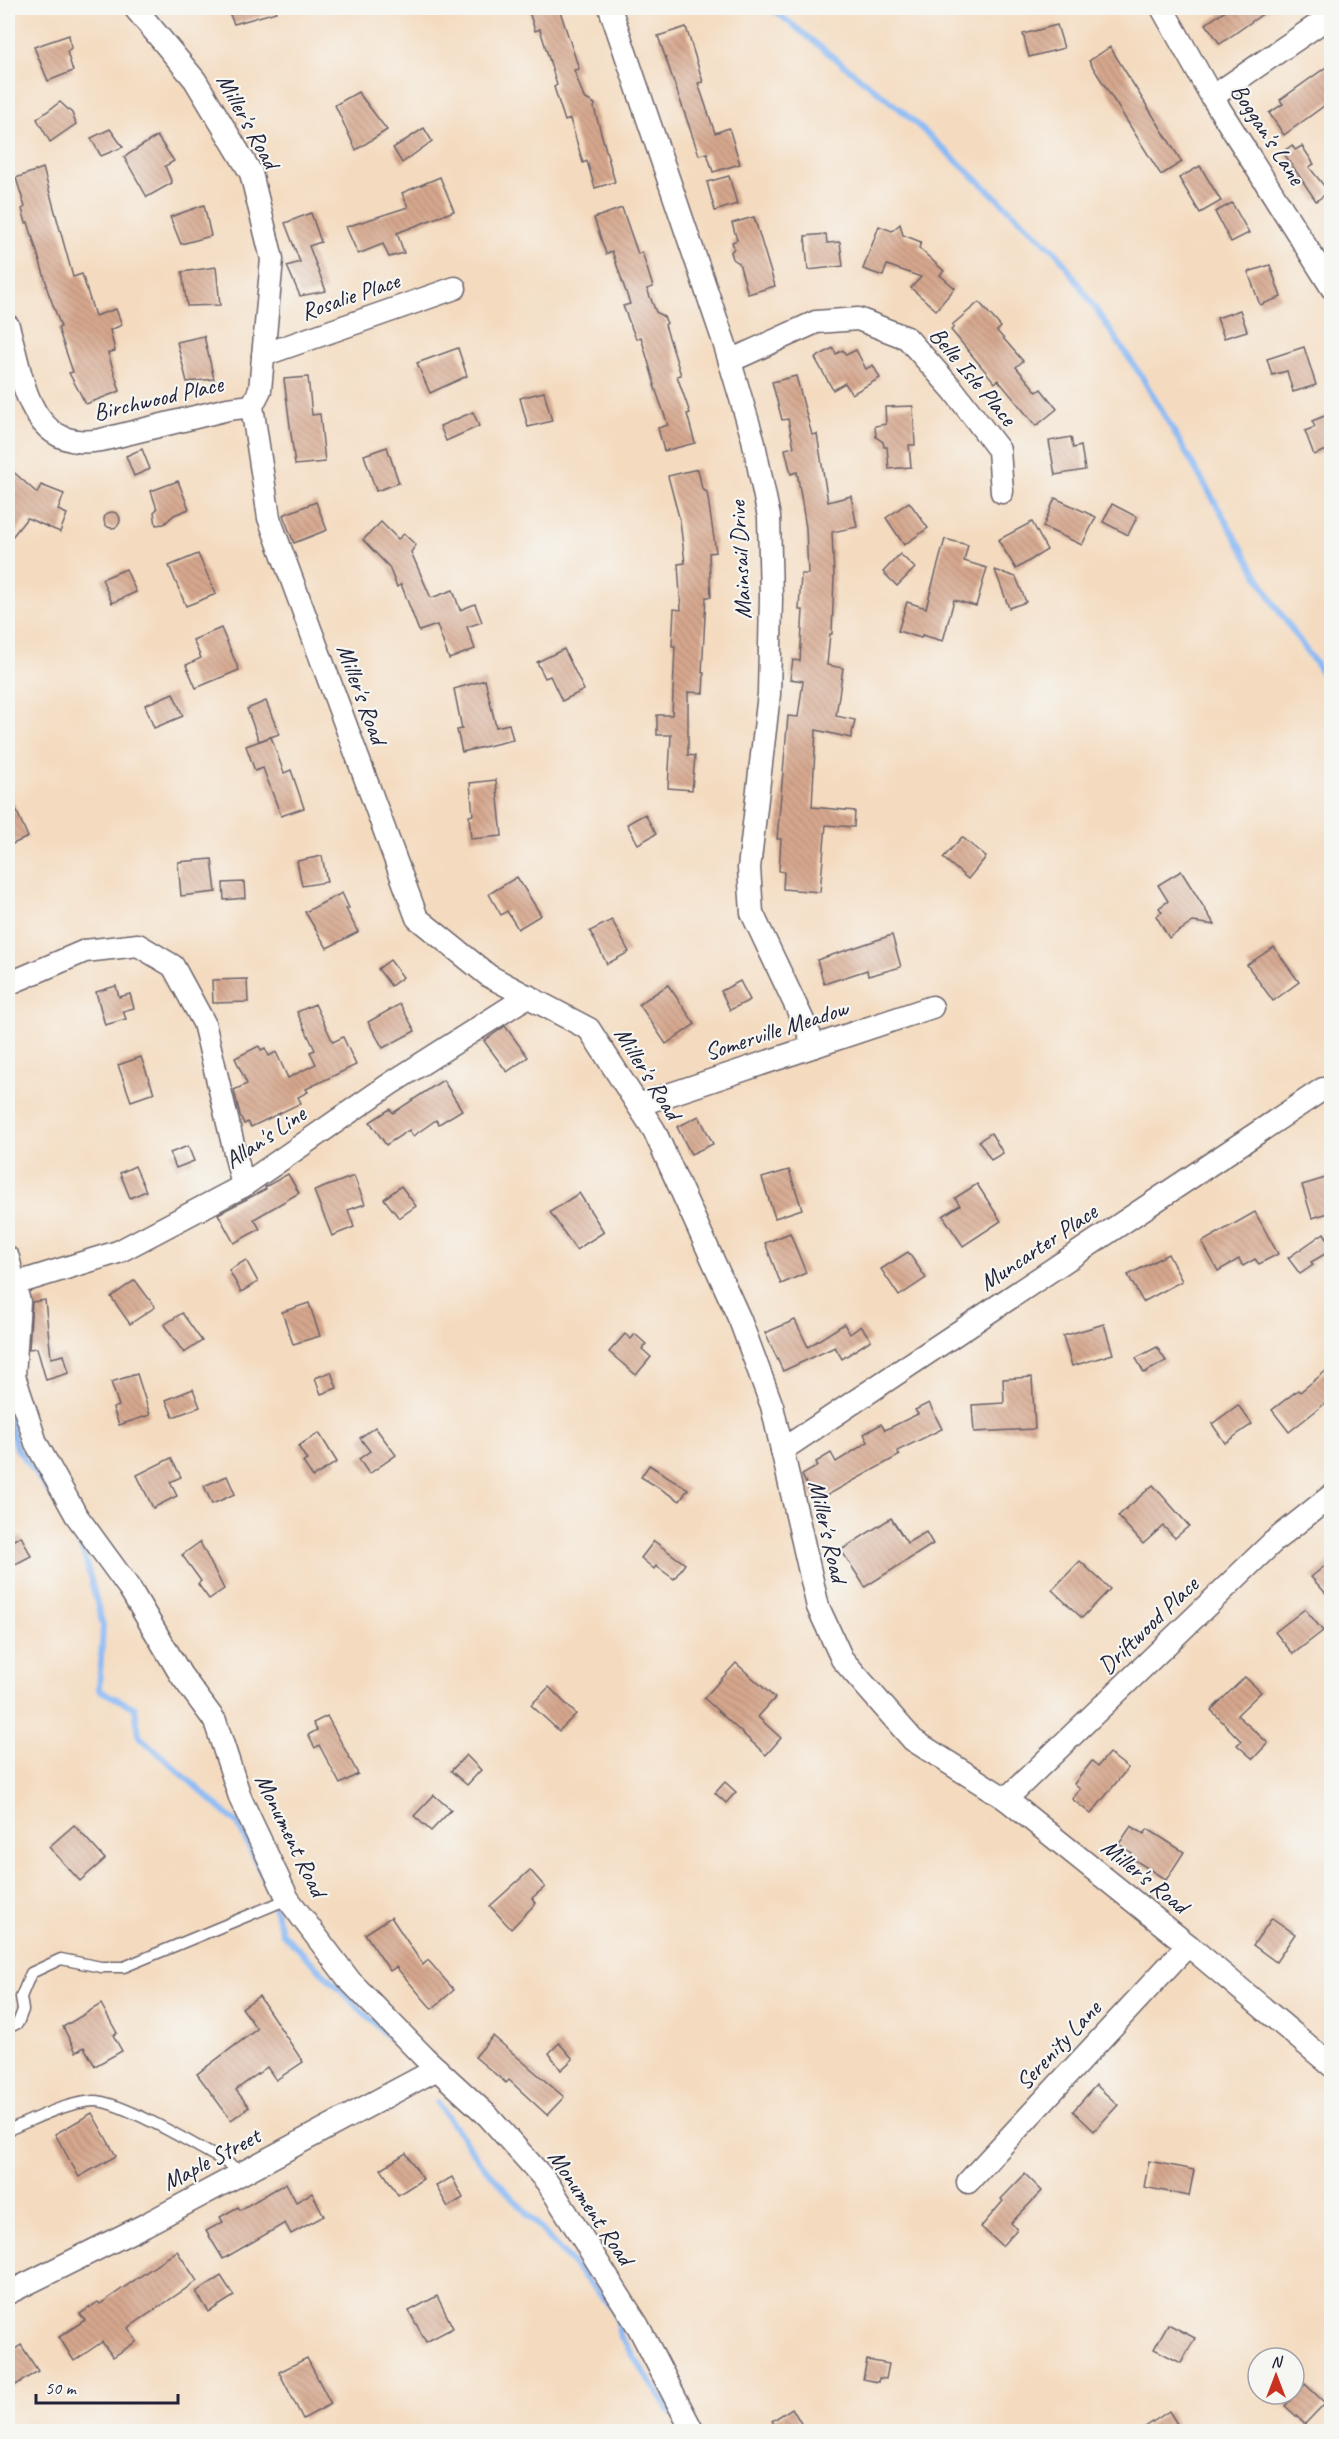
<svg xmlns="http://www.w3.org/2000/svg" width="1339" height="2439" viewBox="0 0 1339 2439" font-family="Caveat,sans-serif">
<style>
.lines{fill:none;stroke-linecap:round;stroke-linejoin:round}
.stream{stroke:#89b9f4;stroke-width:6}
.building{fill:url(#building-back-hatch)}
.lane-casing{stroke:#6c636a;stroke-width:13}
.street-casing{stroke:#6c636a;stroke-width:25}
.lane{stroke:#fff;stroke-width:10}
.street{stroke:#fff;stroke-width:22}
.labels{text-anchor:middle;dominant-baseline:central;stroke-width:4.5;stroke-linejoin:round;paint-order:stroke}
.street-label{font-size:24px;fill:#22223b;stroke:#f6f6f2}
</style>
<defs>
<pattern id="building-back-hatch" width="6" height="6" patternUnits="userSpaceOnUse" patternTransform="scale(1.5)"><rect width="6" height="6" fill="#d6a78d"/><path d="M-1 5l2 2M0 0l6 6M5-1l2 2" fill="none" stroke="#b78f7b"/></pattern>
</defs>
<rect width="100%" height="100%" fill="#f6f6f2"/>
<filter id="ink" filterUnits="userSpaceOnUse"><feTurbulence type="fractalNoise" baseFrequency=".0167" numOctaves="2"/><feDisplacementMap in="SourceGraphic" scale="12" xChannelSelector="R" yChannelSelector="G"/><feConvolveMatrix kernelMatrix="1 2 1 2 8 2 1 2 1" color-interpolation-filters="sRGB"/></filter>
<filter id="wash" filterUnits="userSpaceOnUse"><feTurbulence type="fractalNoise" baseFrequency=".008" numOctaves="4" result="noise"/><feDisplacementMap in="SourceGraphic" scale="24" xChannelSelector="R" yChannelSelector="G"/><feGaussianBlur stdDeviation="1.35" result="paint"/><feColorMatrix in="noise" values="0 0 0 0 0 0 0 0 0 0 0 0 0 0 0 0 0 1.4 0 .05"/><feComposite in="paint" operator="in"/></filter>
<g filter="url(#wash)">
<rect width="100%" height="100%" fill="#f4dbc0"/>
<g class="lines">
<g class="stream">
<polyline points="771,8 901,110 1058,254 1142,377 1276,607 1332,687"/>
<polyline points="8,1416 16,1447 58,1504"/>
<polyline points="66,1518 84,1554 103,1626 99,1690 135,1708 139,1736 238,1824 268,1887 282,1933 401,2049"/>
<polyline points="437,2103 482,2164 614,2310 620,2336 672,2414"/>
</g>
</g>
<g id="blocks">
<g class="building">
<polygon points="227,8 275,8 276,12 234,24"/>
<polygon points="528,8 559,8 579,69 574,70 584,98 595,104 594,108 615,182 595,188 587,161 583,163 570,119 565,121 554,87 557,85 540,29 535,31"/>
<polygon points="1229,8 1271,8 1220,44 1206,24"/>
<polygon points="1057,25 1064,48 1029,57 1023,34"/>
<polygon points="686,27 703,82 698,83 715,133 729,128 740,164 713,172 707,153 699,155 658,36"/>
<polygon points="69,35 71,48 67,52 73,71 48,81 34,47"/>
<polygon points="1110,47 1182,162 1161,175 1089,61"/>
<polygon points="1332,63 1332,100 1284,135 1269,113 1283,104 1280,100"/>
<polygon points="358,92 387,130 356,150 335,105"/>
<polygon points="60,102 72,113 76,124 50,142 37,119"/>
<polygon points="424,128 432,141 402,163 393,148"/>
<polygon points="110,129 123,147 101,156 91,138"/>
<polygon points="157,136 174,161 165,166 172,183 147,197 124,157"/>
<polygon points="1292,145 1295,150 1302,146 1314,164 1309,167 1329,192 1316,201 1283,152"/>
<polygon points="1200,166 1221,201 1200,213 1179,178"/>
<polygon points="43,168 73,277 82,274 95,316 116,309 122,325 110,330 115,351 108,353 120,391 86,404 69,373 73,372 58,328 61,327 46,286 47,285 28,222 26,223 22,209 25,207 16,178"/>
<polygon points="729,176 737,204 715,211 707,182"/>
<polygon points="440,177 454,211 397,233 404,253 389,257 383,244 358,254 346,227 408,207 402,193"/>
<polygon points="1232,203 1249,233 1231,242 1215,212"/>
<polygon points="204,205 211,236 181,244 170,217"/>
<polygon points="622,208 638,254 642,252 653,287 647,289 656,312 664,317 667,323 665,325 681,375 677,376 690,413 687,414 695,443 664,451 658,428 668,425 654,385 655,385 641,337 636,339 623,306 630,304 612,251 606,254 594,218"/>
<polygon points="311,213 321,242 309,246 326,291 300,296 287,266 300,262 285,223"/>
<polygon points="754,217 775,286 748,294 739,263 733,259 731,252 734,248 732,242 737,240 732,223"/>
<polygon points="900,224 903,235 921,242 919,248 944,271 940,275 955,288 936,310 911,288 921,277 887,265 883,276 863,269 879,226 892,231"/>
<polygon points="826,234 827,243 840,242 843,266 808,270 805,236"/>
<polygon points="1270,265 1281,297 1260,305 1248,272"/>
<polygon points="216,267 220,305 187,306 182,272"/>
<polygon points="979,302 1001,327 997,331 1023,361 1016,367 1037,392 1041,389 1057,409 1036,426 998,380 995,383 951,330 954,327 952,325"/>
<polygon points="1240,310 1247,331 1224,338 1217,318"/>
<polygon points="204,336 214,379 187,382 177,342"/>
<polygon points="1304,347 1316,385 1293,392 1287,371 1272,375 1267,359"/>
<polygon points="458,348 467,376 430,393 417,363"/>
<polygon points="833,348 836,354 843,350 846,355 856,350 866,369 873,365 880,378 852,394 845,383 833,390 815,358"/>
<polygon points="796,376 812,435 817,434 828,502 851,496 857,527 832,532 834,577 832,634 830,634 827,665 843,668 836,716 855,720 851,738 816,730 812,807 855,811 854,827 826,825 820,892 783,889 784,872 779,871 781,839 777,839 788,716 798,717 803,681 790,679 793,660 800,661 803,610 799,610 801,574 808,574 806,528 797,472 791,474 785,449 794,447 788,419 782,420 772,382"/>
<polygon points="308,377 312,415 320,414 325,462 295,465 284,379"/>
<polygon points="544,392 552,421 528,427 520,398"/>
<polygon points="913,406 915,445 909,445 911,467 889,469 887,447 884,447 883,442 876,437 875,426 886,424 885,407"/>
<polygon points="473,412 479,426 446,441 440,426"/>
<polygon points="1332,413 1332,448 1314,455 1305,431 1315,427 1312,421"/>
<polygon points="1071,437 1073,448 1081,446 1085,470 1055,475 1049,441"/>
<polygon points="387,447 399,483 376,491 364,455"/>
<polygon points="142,449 150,469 134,476 126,456"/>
<polygon points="8,467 37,493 41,485 64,494 58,510 67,514 60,532 27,518 8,542"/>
<polygon points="698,469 702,489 707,492 716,552 709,553 711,597 706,597 702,673 704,673 703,693 688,692 688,755 695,756 692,790 668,788 671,735 657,735 657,715 672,715 675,646 672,646 674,609 681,610 678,564 685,563 680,521 668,476"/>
<polygon points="178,481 189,509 174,515 164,524 156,525 154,512 157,509 151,491"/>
<polygon points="1055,498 1096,517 1082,545 1043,527"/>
<polygon points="316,502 327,530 294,543 283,515"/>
<polygon points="909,502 928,528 904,545 886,518"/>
<polygon points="1112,504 1137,517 1128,535 1103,522"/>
<circle cx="112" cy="520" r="8"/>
<polygon points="381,522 398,539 404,534 416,545 411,552 431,598 453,590 460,610 475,604 482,622 467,627 475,649 449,659 437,625 419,631 401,584 397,587 389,567 363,540"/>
<polygon points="1032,522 1047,550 1016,569 998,540"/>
<polygon points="945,539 968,545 964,561 987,568 976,606 954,600 943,641 922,635 921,638 898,631 907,602 926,608"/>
<polygon points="198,554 216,594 186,606 169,566"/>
<polygon points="900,554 915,568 897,586 883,572"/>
<polygon points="126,569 136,592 112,603 102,579"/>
<polygon points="995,570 1016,577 1026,602 1009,608"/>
<polygon points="221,628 239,670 196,688 186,665 201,658 193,640"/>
<polygon points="564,649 584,690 562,701 550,676 545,678 537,662"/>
<polygon points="485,680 496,727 509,724 513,740 462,752 457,730 462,729 454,689"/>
<polygon points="173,693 183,716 154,728 145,705"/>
<polygon points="266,701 279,734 259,741 247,709"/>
<polygon points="271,737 284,773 291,770 304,808 281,816 263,768 255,771 246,746"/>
<polygon points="496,780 502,836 471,839 469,816 473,815 470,783"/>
<polygon points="8,791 28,837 8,846"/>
<polygon points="645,814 656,834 638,844 627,824"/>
<polygon points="962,837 986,857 968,879 943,858"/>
<polygon points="322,856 327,882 302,886 297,861"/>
<polygon points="212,859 216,892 181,896 178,862"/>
<polygon points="1181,871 1215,925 1193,922 1169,938 1156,916 1162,912 1159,908 1168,901 1158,885"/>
<polygon points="517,877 541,915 518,929 507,911 501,915 489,894"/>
<polygon points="244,882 245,898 224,900 223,883"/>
<polygon points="342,893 349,908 346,909 358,932 327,948 305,912"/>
<polygon points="612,920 629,952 607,964 590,931"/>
<polygon points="892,935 901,967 868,976 867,970 824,984 817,960"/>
<polygon points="1274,947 1299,982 1273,1001 1247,965"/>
<polygon points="390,960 403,977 391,986 378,969"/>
<polygon points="247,979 248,1002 213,1003 212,980"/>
<polygon points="740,981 750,1000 730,1010 721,991"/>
<polygon points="668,985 695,1024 666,1044 639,1004"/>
<polygon points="116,986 119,997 130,994 134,1008 123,1011 126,1019 105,1025 96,992"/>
<polygon points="315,1004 333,1042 343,1037 356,1065 306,1089 308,1092 298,1097 301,1103 251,1127 248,1122 244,1124 240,1115 234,1090 247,1084 235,1058 259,1046 261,1050 265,1048 269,1056 276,1052 288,1078 316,1064 310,1052 315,1050 297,1012"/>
<polygon points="400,1004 415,1031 383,1048 368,1022"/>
<polygon points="505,1026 528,1057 507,1072 484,1041"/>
<polygon points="141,1057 154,1093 131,1101 118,1065"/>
<polygon points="443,1080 462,1110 439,1124 436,1120 413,1136 409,1130 386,1145 370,1122 390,1109 393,1113"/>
<polygon points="699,1116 713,1144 691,1154 677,1127"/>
<polygon points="991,1133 1003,1153 991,1160 979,1141"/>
<polygon points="188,1146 194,1161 176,1168 170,1153"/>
<polygon points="135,1166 146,1191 130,1198 120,1173"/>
<polygon points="789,1170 802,1209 775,1218 762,1178"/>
<polygon points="288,1174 299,1193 254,1219 260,1229 234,1243 218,1214 266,1189 265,1187"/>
<polygon points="354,1176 365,1204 348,1210 354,1227 332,1236 314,1191"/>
<polygon points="1332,1176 1332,1212 1312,1218 1302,1185"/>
<polygon points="977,1184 1001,1221 963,1246 943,1216 960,1205 955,1198"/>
<polygon points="401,1186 416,1206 399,1218 384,1199"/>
<polygon points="579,1193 604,1232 576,1250 550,1212"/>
<polygon points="1255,1212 1278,1254 1259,1264 1255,1259 1243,1266 1239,1259 1218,1271 1202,1242"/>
<polygon points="790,1233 806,1273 781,1284 765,1243"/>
<polygon points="1324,1233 1332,1246 1332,1250 1311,1262 1313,1265 1300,1274 1288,1258"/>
<polygon points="908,1252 926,1278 899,1296 881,1269"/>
<polygon points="1168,1254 1182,1281 1143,1302 1128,1275"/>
<polygon points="246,1260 258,1282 241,1292 229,1270"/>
<polygon points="135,1280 155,1307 130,1324 111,1297"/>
<polygon points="45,1300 51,1358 64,1355 69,1373 46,1380 37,1348 29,1349 32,1302"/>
<polygon points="309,1303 320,1336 293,1344 282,1312"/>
<polygon points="182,1313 202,1341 184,1353 164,1325"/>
<polygon points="795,1320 808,1347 844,1324 850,1334 861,1326 871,1340 842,1359 835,1347 783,1371 765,1333"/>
<polygon points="1104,1324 1113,1354 1072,1366 1063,1336"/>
<polygon points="625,1334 631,1339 635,1334 646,1344 642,1349 651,1357 636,1375 609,1352"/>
<polygon points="1157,1347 1166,1361 1144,1373 1136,1358"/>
<polygon points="1332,1366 1332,1398 1289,1432 1272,1410 1298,1390 1300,1392"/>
<polygon points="331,1372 337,1388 321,1394 315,1378"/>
<polygon points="137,1374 150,1415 119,1425 113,1408 119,1406 111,1382"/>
<polygon points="1032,1377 1035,1429 974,1432 972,1405 1004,1403 1003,1379"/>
<polygon points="193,1389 200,1407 173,1417 166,1400"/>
<polygon points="929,1403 942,1429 897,1451 900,1455 815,1502 802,1475 818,1466 816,1462 831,1453 836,1462 868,1442 864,1434 881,1424 885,1430 918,1414 915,1410"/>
<polygon points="1238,1405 1252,1424 1225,1443 1212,1424"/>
<polygon points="375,1427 396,1455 369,1474 359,1459 370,1451 360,1438"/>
<polygon points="319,1433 337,1462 313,1477 303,1462 307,1460 298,1446"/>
<polygon points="171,1458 181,1477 170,1482 177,1496 153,1508 137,1475"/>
<polygon points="649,1465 688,1489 680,1501 641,1477"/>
<polygon points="227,1476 235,1494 212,1504 204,1486"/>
<polygon points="1153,1485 1189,1526 1175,1538 1163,1526 1143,1544 1118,1516"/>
<polygon points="891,1518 907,1543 926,1532 933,1544 865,1587 841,1550"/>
<polygon points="21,1536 31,1556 8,1568 8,1543"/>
<polygon points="654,1541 685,1564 674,1579 656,1566 654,1569 641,1558"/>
<polygon points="200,1542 224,1589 209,1599 198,1584 201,1581 182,1555"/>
<polygon points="1332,1560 1332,1600 1311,1577"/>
<polygon points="1080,1561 1110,1589 1082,1618 1052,1590"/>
<polygon points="1305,1609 1323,1631 1293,1654 1275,1632"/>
<polygon points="736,1663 775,1698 758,1717 781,1738 766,1755 704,1698"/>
<polygon points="1245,1677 1261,1692 1237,1715 1268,1743 1253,1759 1237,1745 1241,1741 1211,1710"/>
<polygon points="549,1687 576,1714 559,1731 531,1705"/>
<polygon points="327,1716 358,1774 340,1784 319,1745 315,1748 308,1735 317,1730 313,1723"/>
<polygon points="1109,1753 1128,1768 1091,1814 1072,1799 1080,1789 1074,1784 1092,1761 1098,1766"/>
<polygon points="466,1755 481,1770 467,1785 451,1771"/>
<polygon points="725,1782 736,1792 726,1803 715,1793"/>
<polygon points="434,1795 451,1810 431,1831 414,1816"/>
<polygon points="74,1825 105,1859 80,1881 49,1847"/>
<polygon points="1131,1826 1144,1834 1148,1829 1184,1852 1166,1880 1130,1857 1132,1853 1119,1844"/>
<polygon points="530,1870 545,1887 532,1898 536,1903 511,1929 490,1906"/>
<polygon points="391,1917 423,1965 428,1960 454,1990 432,2009 396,1967 390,1971 365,1934"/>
<polygon points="1272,1918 1295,1934 1276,1962 1253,1945"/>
<polygon points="259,1996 303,2062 276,2080 267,2067 236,2090 249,2107 231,2120 197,2074 257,2029 242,2008"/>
<polygon points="101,2004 117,2033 113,2035 122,2051 95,2066 84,2047 76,2052 63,2027"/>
<polygon points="493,2036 564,2097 547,2115 509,2080 506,2083 475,2057"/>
<polygon points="559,2043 573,2059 561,2070 549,2053"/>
<polygon points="1096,2085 1118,2105 1094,2131 1073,2111"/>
<polygon points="92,2113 116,2156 79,2177 55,2134"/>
<polygon points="406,2153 423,2179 398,2195 381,2169"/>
<polygon points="1149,2161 1194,2170 1189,2196 1144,2187"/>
<polygon points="1025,2174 1042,2191 1011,2223 1017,2229 1002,2246 981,2227 1003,2201 1001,2199"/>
<polygon points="452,2177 463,2198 448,2207 436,2186"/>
<polygon points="286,2183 296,2202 312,2193 324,2216 291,2234 285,2223 223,2259 206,2231 223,2222 220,2217 238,2207 240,2210"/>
<polygon points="177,2251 197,2281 128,2328 137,2341 113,2357 102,2342 74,2361 59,2337 85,2320 80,2314 98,2302 100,2304"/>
<polygon points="221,2276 234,2296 209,2312 196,2292"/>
<polygon points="437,2296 453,2328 426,2342 409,2311"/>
<polygon points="1168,2324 1195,2338 1181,2363 1154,2349"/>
<polygon points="21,2345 38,2371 8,2390 8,2354"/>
<polygon points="307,2358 331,2404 303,2419 279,2372"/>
<polygon points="867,2360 889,2364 886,2379 879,2378 878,2382 863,2379"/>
<polygon points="1305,2384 1325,2403 1305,2424 1285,2406"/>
<polygon points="792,2408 806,2432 779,2432 772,2421"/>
<polygon points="1169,2411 1182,2432 1138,2432"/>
</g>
</g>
</g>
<g filter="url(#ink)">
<use href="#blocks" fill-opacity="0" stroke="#6c636a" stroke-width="1.5"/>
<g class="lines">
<g class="lane-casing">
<g id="lane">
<polyline points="8,2028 18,2023 23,2010 21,1997 31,1973 61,1959 101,1967 124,1967 288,1899"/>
<path d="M8,2130C35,2119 64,2103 94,2101C122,2100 214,2156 243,2172"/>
</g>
</g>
<g class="street-casing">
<g id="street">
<polyline points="135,8 195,80 251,173 272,259 260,390 252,406 269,518 417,918 489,976 589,1029 654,1130 740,1320 772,1406 818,1607 842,1659 913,1740 1006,1799 1188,1945 1332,2066"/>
<polyline points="610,8 724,342 753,439 769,517 771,598 769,694 749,868 752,913 815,1046"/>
<polyline points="1162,8 1212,97 1332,288"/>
<polyline points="1212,97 1332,15"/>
<path d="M8,326C23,378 28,453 101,440L228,409L252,406"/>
<polyline points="263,355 455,288"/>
<polyline points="730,361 816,322 858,319 907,338 954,391 999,450 1002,492"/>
<polyline points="8,984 85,951 138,945 173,966 204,1023 243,1186"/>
<polyline points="638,1105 932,1007"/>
<polyline points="8,1258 19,1302 14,1376 36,1443 76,1515 130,1589 181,1675 215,1721 241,1800 288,1899 350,1981 424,2057 487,2115 547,2182 638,2326 693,2432"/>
<polyline points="14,1284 118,1252 243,1186 390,1084 528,996"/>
<polyline points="782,1450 1323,1089"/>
<polyline points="1006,1799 1273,1542 1332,1495"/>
<polyline points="968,2182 1188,1945"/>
<polyline points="8,2293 145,2225 437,2069"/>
</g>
</g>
<use href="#lane" class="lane"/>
<use href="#street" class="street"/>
</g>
</g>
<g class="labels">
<g class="street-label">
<text transform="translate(248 121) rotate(61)">Miller's Road</text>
<text transform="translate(1268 134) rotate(57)">Boggan's Lane</text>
<text transform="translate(350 296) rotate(-19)">Rosalie Place</text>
<text transform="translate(973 376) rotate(50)">Belle Isle Place</text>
<text transform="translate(158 398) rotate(-13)">Birchwood Place</text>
<text transform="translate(740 560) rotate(-93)">Mainsail Drive</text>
<text transform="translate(362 694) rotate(70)">Miller's Road</text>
<text transform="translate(776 1030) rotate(-18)">Somerville Meadow</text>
<text transform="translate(648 1073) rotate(58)">Miller's Road</text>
<text transform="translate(265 1137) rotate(-34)">Allan's Line</text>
<text transform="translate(1038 1247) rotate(-34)">Muncarter Place</text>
<text transform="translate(828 1531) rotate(77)">Miller's Road</text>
<text transform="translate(1148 1625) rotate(-44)">Driftwood Place</text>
<text transform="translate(291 1835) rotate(64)">Monument Road</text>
<text transform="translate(1145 1876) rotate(39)">Miller's Road</text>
<text transform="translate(1058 2045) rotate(-47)">Serenity Lane</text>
<text transform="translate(211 2159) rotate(-28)">Maple Street</text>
<text transform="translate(591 2207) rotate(56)">Monument Road</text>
</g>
</g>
<rect width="1339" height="2439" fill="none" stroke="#f6f6f2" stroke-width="30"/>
<g transform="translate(1276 2376)"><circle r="28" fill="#f6f6f2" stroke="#a1a1a9" stroke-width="1.5"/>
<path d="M0-4.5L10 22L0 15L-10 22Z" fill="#c8321e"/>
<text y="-9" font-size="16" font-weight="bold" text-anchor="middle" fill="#22223b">N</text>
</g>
<path d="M36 2394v9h142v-9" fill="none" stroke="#22223b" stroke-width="3"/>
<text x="45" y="2394" font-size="18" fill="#22223b" stroke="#f6f6f2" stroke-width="4.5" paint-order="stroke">50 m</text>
</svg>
